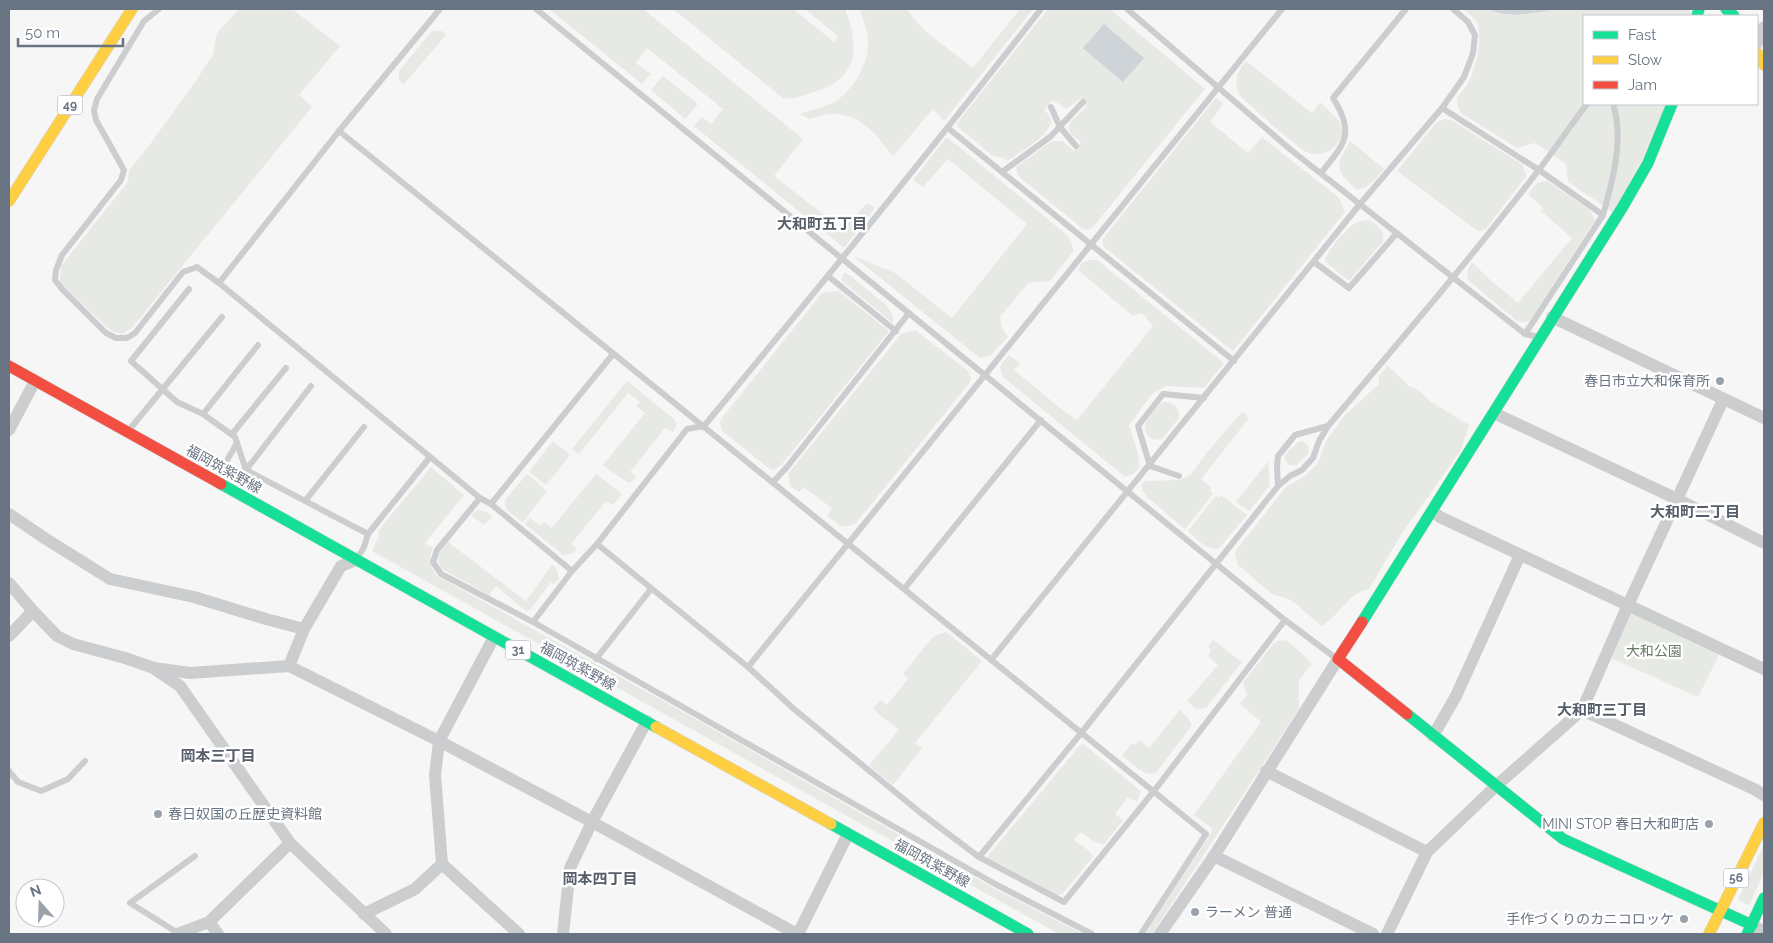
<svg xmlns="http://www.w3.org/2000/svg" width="1773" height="943" viewBox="0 0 1773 943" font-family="Raleway,'Noto Sans JP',sans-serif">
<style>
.green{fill:#e6e9e4}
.water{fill:#ced4d8}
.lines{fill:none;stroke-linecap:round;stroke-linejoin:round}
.fast-casing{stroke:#d2d3d4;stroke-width:12}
.slow-casing{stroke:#d2d3d4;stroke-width:12}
.jam-casing{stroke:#d2d3d4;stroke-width:12}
.lane{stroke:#cccdcf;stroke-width:6}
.street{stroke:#cccdcf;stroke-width:12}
.fast{stroke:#16e098;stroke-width:11}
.slow{stroke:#ffcf43;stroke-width:11}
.jam{stroke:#f24e42;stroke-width:11}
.poi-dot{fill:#9aa2ab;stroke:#fff;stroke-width:2}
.labels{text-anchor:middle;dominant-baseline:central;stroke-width:5;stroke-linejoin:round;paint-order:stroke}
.shield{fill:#fff;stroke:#969ea8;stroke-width:1}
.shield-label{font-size:12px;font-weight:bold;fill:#697483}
.poi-label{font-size:14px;fill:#697483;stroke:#fff;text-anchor:end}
.street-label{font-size:14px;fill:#697483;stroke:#fff}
.park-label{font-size:14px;fill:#687b67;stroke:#fff}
.neighbourhood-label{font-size:15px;font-weight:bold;fill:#565e69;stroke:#fff}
</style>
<rect width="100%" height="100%" fill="#f6f6f6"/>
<g class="green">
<polygon points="239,9 292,9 340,46 299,95 312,107 131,329 122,334 110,330 60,283 61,266 128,182 129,170 148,147 193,85 213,55 217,33"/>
<polygon points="549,9 643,9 803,139 774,176 842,229 867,203 875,208 844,248 694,126 702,117 711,124 723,109 647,48 636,63 651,74 642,84"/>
<path d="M673,9H793L834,42L838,36L805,9H845C859,45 860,77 817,91C805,95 795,100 783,98Z"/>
<path d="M859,9H906L925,31L973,68L1020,9H1033L944,121L933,109L893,156C876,135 863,114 832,114C825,114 816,118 809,119L800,114C811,110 826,107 836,101C853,90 867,66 868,46C869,33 864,20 859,9Z"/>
<path d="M1048,9H1110L1205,89L1093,227L1089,230L1083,229L1018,176L1016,167L1052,141H1062L1074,151L1081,142L1070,133L1069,126L1071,121L1087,106L1080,99L1066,109L1053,100L1044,110C1047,113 1050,115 1051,120C1052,134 1019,153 1007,161L1004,158L993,156L957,126V123Z"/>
<path d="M1463,9H1490L1496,13L1511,15L1558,9H1692L1690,16H1584V104H1666L1644,156L1613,212L1568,182L1566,164L1535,143L1517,148L1461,113C1452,96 1460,96 1468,83C1476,69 1485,33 1475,19C1472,15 1466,12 1463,9Z"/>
<polygon points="432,31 442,31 446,35 403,85 399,79 399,71"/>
<path d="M1246,61L1312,113L1320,102L1340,122L1343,134C1335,149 1326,157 1309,153C1300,151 1250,105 1240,96C1233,80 1236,74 1246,61Z"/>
<polygon points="663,76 698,104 685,119 651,90"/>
<path d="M1216,98L1223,104L1210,122L1248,153L1262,137L1339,198L1345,212L1233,351L1104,247C1102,242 1102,240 1105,236Z"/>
<polygon points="1445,119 1453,121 1523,165 1526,176 1486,229 1478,231 1397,171 1437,122"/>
<polygon points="948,138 1067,235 1072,244 1073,252 1050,281 1028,283 1000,317 1002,328 1008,337 991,355 980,358 853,256 895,273 952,318 1027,224 948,159 923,187 913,180 945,139"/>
<path d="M1350,141L1384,169C1376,178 1370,188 1357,190C1344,178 1333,171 1344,152C1346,148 1348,145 1350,141Z"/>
<path d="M1547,181L1590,210L1595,220L1531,319C1526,323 1523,323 1517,321L1468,280L1467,273L1472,262L1488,278L1518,303L1572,238L1541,211L1544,209L1528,194L1537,183Z"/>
<path d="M1369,220C1378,226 1385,229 1383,241L1349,281L1325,261C1327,250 1347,228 1357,222C1361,221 1365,220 1369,220Z"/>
<polygon points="1089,260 1097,260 1224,363 1204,388 1166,386 1153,393 1129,425 1138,453 1140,467 1133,474 1125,477 1002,376 1000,366 1009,355 1020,364 1014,370 1065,412 1077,420 1153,326 1142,313 1133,316 1078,270 1082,263"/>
<path d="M844,273L848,274L885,304C890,310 894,315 893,323L841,280Z"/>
<polygon points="839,291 889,331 782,464 774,470 770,469 722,431 720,423 722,418 822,293"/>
<polygon points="915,330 967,370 971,378 970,382 856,523 849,526 841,526 827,516 832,508 803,487 799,492 790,486 788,474 898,338 901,334"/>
<path d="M1388,366L1409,386L1418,390L1430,401L1469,425L1461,450L1401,535L1369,589C1348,592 1340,616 1321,626L1296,604L1289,599L1272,594L1238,565L1235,554L1237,549L1286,487L1306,475L1318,463L1326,441L1345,415L1379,384V375Z"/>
<path d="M627,381L674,419C677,424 676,427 673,432L665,428L630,472L636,477L631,482H627L603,465L645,413L636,406L640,402L628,393L579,454L572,449Z"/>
<path d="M1164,402C1173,401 1180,407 1179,418L1161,440L1152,439C1136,427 1151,415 1160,404Z"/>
<polygon points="1242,412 1249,418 1201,479 1212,488 1210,491 1213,494 1185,529 1147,497 1142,490 1142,484 1145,481 1180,480 1191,474 1205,455"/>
<polygon points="553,441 570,455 546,485 529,472"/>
<polygon points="1302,441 1309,446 1308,454 1297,465 1288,465 1284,457 1285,455 1297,443"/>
<polygon points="1270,459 1268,462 1270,485 1249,511 1236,502"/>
<path d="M431,467L464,495L425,543L433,548C428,558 430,567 437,576L665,702L995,889L1083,934H1059L372,551L379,536L378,532L382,526Z"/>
<path d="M527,474L547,491L523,522C515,516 503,511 505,500Z"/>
<polygon points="596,474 622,494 613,505 606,501 571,544 577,549 571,554 563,555 525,524 530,518 540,526 544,522 552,528"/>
<path d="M1221,495L1247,515L1218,549C1206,550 1197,539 1188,531L1216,496L1219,498Z"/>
<polygon points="478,510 484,511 492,516 484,525 471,515"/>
<path d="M448,542L526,601L552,565L556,568L559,578L554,585L551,582L530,610L526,611L496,586L489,595L442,569C434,559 440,551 448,542Z"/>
<polygon points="1631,613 1719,655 1698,697 1611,658"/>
<polygon points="946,632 982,661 915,743 922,748 893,785 869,765 899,730 873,709 880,700 887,705 908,679 903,674 931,639 937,635"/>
<polygon points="1213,640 1242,662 1206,708 1197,709 1187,701 1218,665 1208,656 1211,650 1208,647"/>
<polygon points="1286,640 1310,661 1311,665 1299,680 1299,709 1152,934 1145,934 1212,832 1212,828 1194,815 1261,722 1240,704 1247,695 1243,683 1273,644 1278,641"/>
<path d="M1180,710L1188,718L1192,725L1156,773C1142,777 1132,763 1122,755L1132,743L1135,745L1139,740L1149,748Z"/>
<polygon points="1082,743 1141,791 1137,802 1128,797 1115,814 1123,820 1104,844 1094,842 1081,832 1074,840 1088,850 1093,857 1062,894 1055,895 987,857"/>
<polygon points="1764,844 1764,872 1749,905 1738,900"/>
</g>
<g class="water">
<path d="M1488,9H1557C1534,12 1510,20 1488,9Z"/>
<polygon points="1104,24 1144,58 1123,82 1083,48"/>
</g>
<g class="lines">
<g class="fast-casing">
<g id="fast">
<polyline points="1726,9 1734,16"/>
<polyline points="1697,16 1699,9"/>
<polyline points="221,484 656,727"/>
<polyline points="1362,622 1622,208 1648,163 1672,104"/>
<polyline points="1407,714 1563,839 1752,925"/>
<polyline points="831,824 1028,934"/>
<polyline points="1747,934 1764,898"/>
</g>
</g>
<g class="slow-casing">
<g id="slow">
<polyline points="1757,53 1764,65"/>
<polyline points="9,201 132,9"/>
<polyline points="656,727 831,824"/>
<polyline points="1709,934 1764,823"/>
</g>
</g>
<g class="jam-casing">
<g id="jam">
<polyline points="9,366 221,484"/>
<polyline points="1362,622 1338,659 1407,714"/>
</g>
</g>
<g class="lane">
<polyline points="159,9 144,21 97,99 94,110 96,120 124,170 121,180 62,255 56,270 55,280 62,289 106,333 116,338 127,338 135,333 183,272 197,267 219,283"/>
<polyline points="440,9 339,131 219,283 480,498 491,504 572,571 597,544 748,667 794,709 922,814 979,857 1064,902 1154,791 1285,620"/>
<polyline points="536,9 1285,620 1337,659"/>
<polyline points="1127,9 1291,150 1525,334 1539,337"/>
<polyline points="1051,107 1060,127 1076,146"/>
<polyline points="1442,108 1539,170 1603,215 1525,334"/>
<polyline points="948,128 1234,361"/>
<polyline points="339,131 1206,834 1141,934"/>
<polyline points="1002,172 1050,137 1083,102"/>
<path d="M1321,173C1344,144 1356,134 1333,98L1406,9"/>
<path d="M1603,215C1613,180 1624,139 1613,104"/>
<polyline points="1314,262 1349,288 1397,233"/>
<polyline points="828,276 896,331"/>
<polyline points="189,289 131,361 177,402 203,414 235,437 246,470 368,534 364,547 357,559"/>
<polyline points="203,414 258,345"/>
<polyline points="129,430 222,317"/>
<polyline points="232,434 286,368"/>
<polyline points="246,470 311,386"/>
<polyline points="1179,476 1150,466 1138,426 1163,394 1204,398"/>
<polyline points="216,479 237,443"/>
<polyline points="773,482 787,467 909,313"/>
<polyline points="1278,486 1277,468 1278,456 1295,435 1328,426"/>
<polyline points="480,498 437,550 433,562 441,574 533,622 572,571"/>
<polyline points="305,501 364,427"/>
<polyline points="491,504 613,354"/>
<polyline points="368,534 430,457"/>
<path d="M597,544L687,429L704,426C818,289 931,150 1041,9"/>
<polyline points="904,589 1041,420"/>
<polyline points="533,622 997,885 1092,934"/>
<polyline points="596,659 651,589"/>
<polyline points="991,660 1360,204 1442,108 1464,77 1473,53 1475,35 1468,22 1453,9"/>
<polyline points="748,667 1282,9"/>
<polyline points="9,771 18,782 41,791 68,779 85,761"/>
<path d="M979,857L1082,732L1278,486L1290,476L1302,470L1313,458L1319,441L1328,426C1399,342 1471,258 1538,171C1555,149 1570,126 1587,104"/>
<polyline points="178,933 130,903 195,856"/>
</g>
<g class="street">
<polyline points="1757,43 1764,27"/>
<polyline points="1552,317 1764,418"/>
<polyline points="1494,413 1677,499 1764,543"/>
<polyline points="9,430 35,381"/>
<polyline points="1432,511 1440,517 1764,669"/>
<polyline points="9,514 46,539 110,579 194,597 266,619 304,629"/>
<polyline points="9,583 33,611 57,636 73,644 125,658 154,668 190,673 289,666 439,741 592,822 797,934"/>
<polyline points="9,636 33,611"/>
<polyline points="289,666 304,629 341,566 356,560"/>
<polyline points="156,670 180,686 290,843 386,934"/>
<polyline points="1582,710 1754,789 1764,795"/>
<polyline points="1433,736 1456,696 1520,555"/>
<polyline points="1266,771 1427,852"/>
<polyline points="1214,856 1373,934"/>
<polyline points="442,864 519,934"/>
<polyline points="364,914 415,889 442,864 435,775 439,741 494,637"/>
<polyline points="209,922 218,934"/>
<polyline points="1752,925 1764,932"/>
<polyline points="177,934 209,922 290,843"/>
<polyline points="563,934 570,868 592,822 647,721"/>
<polyline points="798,934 848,834"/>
<polyline points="1160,934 1214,856 1338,659"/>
<polyline points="1387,934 1427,852 1496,786 1582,710 1628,605 1723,400"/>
</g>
<use href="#fast" class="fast"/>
<use href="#slow" class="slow"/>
<use href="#jam" class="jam"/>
</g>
<g class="poi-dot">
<circle cx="1720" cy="381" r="5"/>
<circle cx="158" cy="814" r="5"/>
<circle cx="1709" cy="824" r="5"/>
<circle cx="1195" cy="912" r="5"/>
<circle cx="1684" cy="919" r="5"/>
</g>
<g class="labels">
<g class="shield">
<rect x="57.5" y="95.5" width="25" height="19" rx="4"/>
<rect x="505.5" y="640.5" width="25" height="19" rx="4"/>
<rect x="1723.5" y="868.5" width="25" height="19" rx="4"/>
</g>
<g class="shield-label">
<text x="70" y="105">49</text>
<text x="518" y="650">31</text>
<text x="1736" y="878">56</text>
</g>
<g class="poi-label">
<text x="1710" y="381">春日市立大和保育所</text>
<text x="168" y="814" text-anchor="start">春日奴国の丘歴史資料館</text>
<text x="1699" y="824">MINI STOP 春日大和町店</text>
<text x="1205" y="912" text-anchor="start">ラーメン 普通</text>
<text x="1674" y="919">手作づくりのカニコロッケ</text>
</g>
<g class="street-label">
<text transform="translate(224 469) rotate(29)">福岡筑紫野線</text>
<text transform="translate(578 666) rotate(29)">福岡筑紫野線</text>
<text transform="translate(932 863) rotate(29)">福岡筑紫野線</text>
</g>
<g class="park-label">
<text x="1654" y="651">大和公園</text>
</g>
<g class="neighbourhood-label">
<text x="822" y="224">大和町五丁目</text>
<text x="1695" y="512">大和町二丁目</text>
<text x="1602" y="710">大和町三丁目</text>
<text x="218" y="756">岡本三丁目</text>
<text x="600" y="879">岡本四丁目</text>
</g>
</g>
<rect width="1773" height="943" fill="none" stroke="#697483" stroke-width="20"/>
<rect x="1583" y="15" width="175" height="90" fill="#ffffff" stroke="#c3c7cd"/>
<rect x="1593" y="31" width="25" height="8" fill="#16e098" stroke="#c3c7cd"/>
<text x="1628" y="40" font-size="15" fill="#697483">Fast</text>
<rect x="1593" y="56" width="25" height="8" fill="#ffcf43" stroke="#c3c7cd"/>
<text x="1628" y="65" font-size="15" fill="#697483">Slow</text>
<rect x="1593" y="81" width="25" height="8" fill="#f24e42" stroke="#c3c7cd"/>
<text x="1628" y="90" font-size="15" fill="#697483">Jam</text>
<g transform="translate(40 903) rotate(340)"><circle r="24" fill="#ffffff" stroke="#c3c7cd"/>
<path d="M0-4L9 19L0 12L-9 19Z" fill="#9aa2ab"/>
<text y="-8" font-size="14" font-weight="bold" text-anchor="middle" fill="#697483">N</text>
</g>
<path d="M18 38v8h105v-8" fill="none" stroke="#697483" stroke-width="2.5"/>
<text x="25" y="38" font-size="15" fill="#697483" stroke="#ffffff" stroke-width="4" paint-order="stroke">50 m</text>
</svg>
